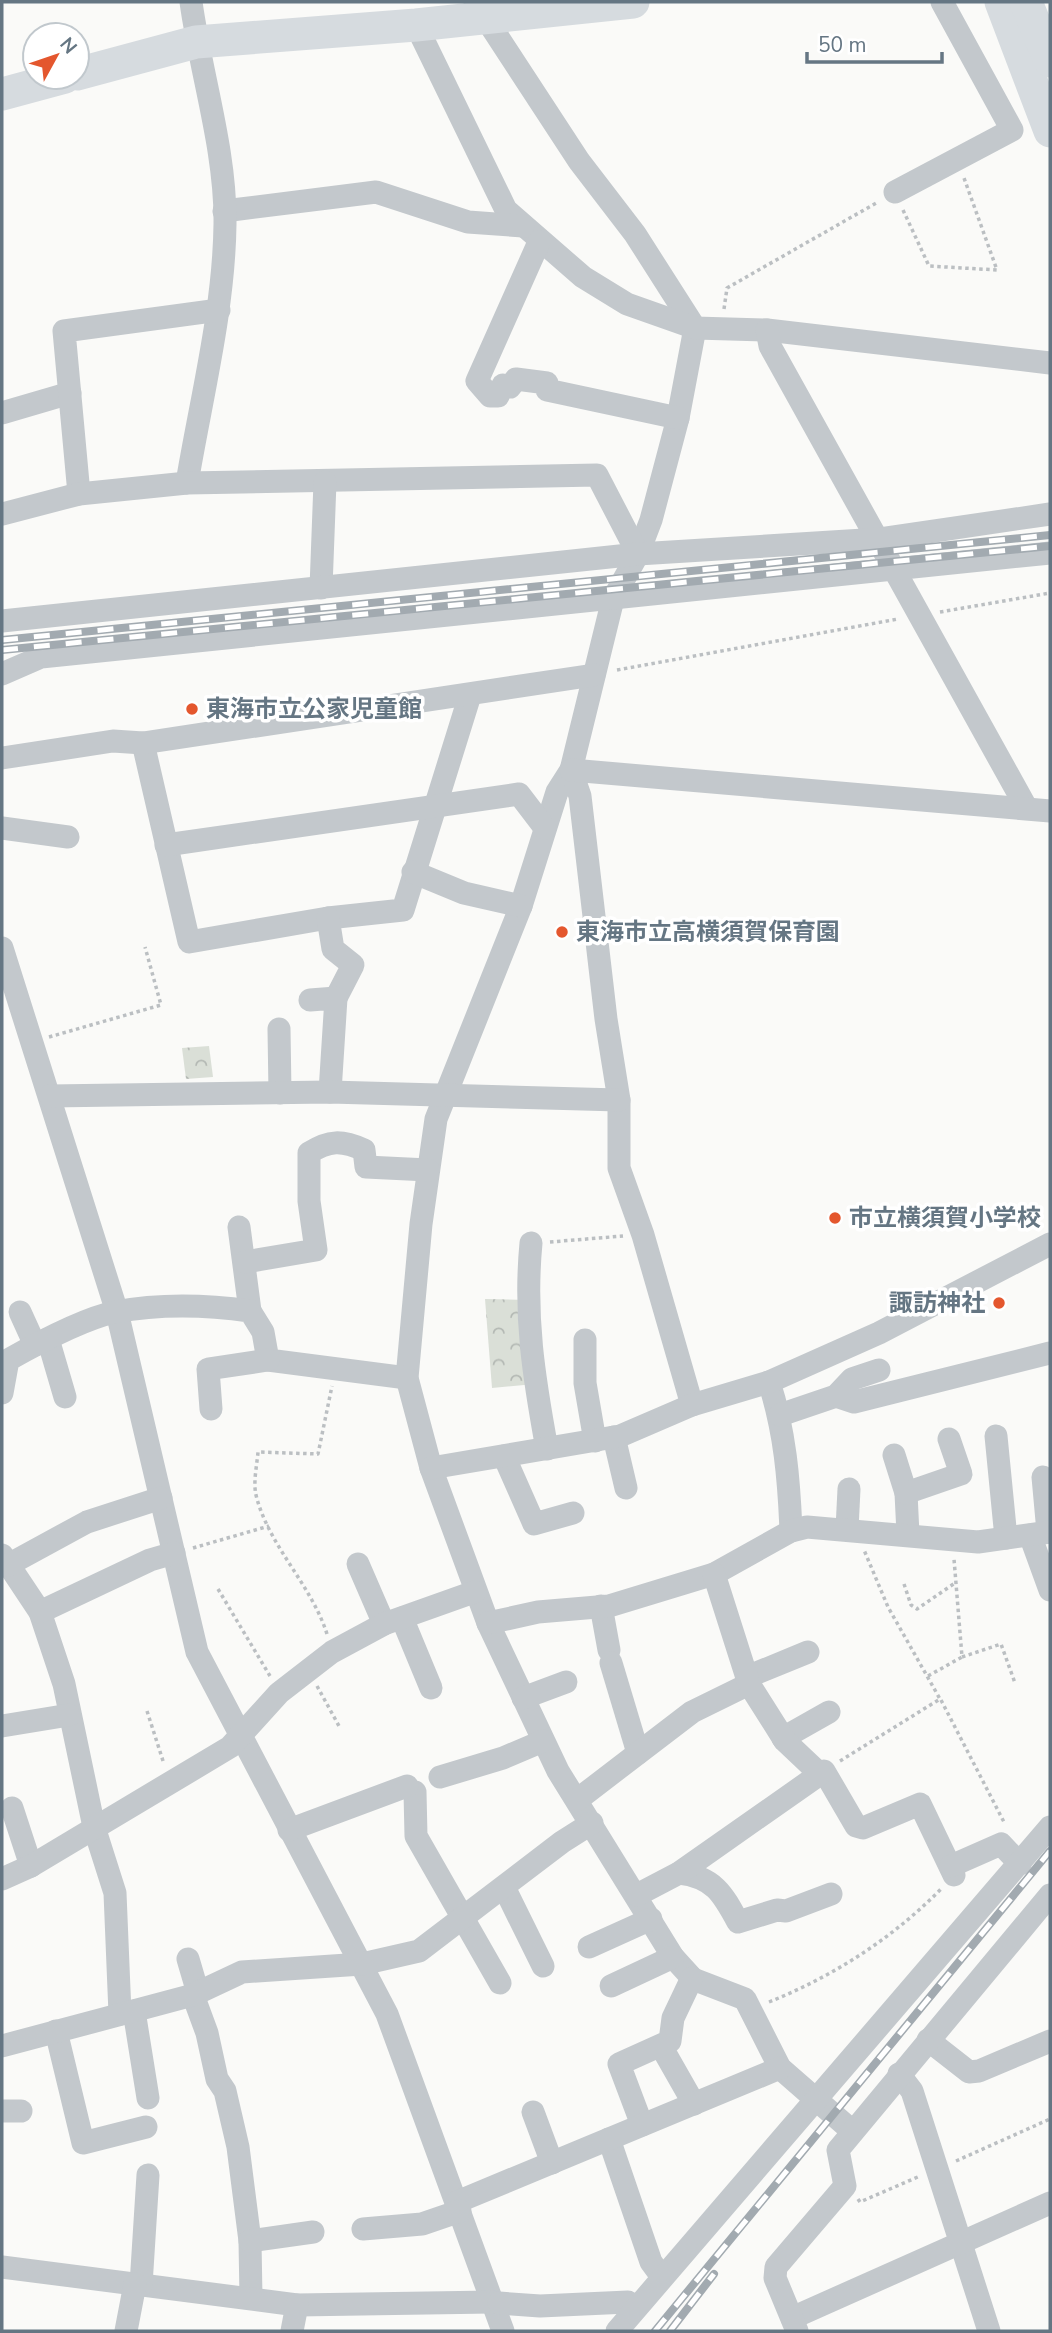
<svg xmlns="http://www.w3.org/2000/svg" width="1052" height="2333" viewBox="0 0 1052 2333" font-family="'Nunito Sans','Noto Sans JP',sans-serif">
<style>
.forest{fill:url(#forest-crowns)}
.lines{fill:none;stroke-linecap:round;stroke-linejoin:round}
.path{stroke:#bbbfc2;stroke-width:3.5;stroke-dasharray:3.5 3.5;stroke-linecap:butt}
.minor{stroke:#c3c8cc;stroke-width:23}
.highway{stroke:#d6dbdf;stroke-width:33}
.rail-casing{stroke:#a2aab0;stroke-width:8}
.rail{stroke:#fff;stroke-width:5;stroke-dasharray:16;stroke-linecap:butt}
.poi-dot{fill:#e4572e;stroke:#fff;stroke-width:2.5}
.labels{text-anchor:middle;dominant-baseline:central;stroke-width:7;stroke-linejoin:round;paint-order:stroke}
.poi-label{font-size:24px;font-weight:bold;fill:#657683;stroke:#fff;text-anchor:start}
</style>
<defs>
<pattern id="forest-crowns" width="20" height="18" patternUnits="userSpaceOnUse" patternTransform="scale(1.75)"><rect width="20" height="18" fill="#dadfd7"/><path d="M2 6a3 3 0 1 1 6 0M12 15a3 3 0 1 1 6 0" fill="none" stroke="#b4b9b4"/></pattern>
</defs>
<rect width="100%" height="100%" fill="#fafaf8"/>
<g class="forest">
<polygon points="209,1046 213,1077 186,1079 182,1048"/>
<polygon points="485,1299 527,1300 535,1384 492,1388"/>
</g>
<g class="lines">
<g class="path">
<polyline points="903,210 929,266 997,270 964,178"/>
<polyline points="724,309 727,288 878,202"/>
<polyline points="940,612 1050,593"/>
<polyline points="617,670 898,619"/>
<polyline points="49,1037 161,1005 145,947"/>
<polyline points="550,1242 623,1236"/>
<polyline points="193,1548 269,1526"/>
<polyline points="904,1584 911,1605 917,1609 955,1583"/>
<polyline points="218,1589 270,1676"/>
<path d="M327,1634C311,1584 268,1545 256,1495C253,1482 257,1465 258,1452L318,1454L332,1386"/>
<polyline points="962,1657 1001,1644 1015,1683"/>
<polyline points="928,1676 962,1657 954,1559"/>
<polyline points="317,1686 339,1726"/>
<polyline points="941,1700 1005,1824"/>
<polyline points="147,1711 164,1764"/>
<polyline points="840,1761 940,1699 888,1607 864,1550"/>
<path d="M769,2002C834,1976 893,1938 942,1888"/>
<polyline points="956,2161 1050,2119"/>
<polyline points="858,2199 860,2202 920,2176"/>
</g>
<g class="minor">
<polyline points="475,2 579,161 635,234 695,328 678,418 651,520 638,554 613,599 571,770 557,792 521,906 436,1119 421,1224 407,1378 431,1468 488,1623 558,1771 673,1957 693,1979 745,1999 780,2068 851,2130"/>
<polyline points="416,25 506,210 583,277 627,304 695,328 767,330 1050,363"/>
<polyline points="895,192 1012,130 942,2"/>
<polyline points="224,211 376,192 468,222 523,226"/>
<polyline points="539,242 477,381 490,396 498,396 503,385 510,387 516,379 547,383 547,390 678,418"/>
<polyline points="767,330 770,346 1026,807"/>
<polyline points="2,413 70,393"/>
<path d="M187,483C201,399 224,310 225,224C226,150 201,75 191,2"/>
<polyline points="79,494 64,331 219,310"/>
<polyline points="2,514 79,494 187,483 597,475 638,554"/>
<polyline points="321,588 325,482"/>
<polyline points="2,621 638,554 880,539 1050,514"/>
<polyline points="2,674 41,657 1050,553"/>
<polyline points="143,743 189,942 328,918 403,910 470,695"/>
<polyline points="2,758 113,741 143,743 594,675"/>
<polyline points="571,770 580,796 606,1019 619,1100 619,1168 643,1235 692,1405"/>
<polyline points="571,770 1050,811"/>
<polyline points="2,828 68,837"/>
<polyline points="166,845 519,794 545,828"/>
<polyline points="413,872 464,893 521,906"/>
<polyline points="328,918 333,949 353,965 336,998"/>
<polyline points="2,948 117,1312 197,1652 387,2014 503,2331"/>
<polyline points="310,1000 336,998 330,1092"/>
<polyline points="279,1029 280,1093"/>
<polyline points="50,1096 330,1092 619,1100"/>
<polyline points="239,1227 250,1311"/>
<path d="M531,1243C524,1316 534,1378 547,1449"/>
<path d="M245,1262L316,1250L309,1201V1153C329,1140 342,1140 364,1150L366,1167L428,1170"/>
<polyline points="20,1312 35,1345"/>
<polyline points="48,1339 65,1397"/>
<polyline points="585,1340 585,1383 595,1441"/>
<path d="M769,1382C785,1431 789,1480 791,1531"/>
<path d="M2,1393L8,1360C38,1343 82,1319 115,1312C158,1304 207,1305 250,1311L263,1332L268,1360L407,1378"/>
<polyline points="836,1396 854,1402 1050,1353"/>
<polyline points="211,1409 208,1369 268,1360"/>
<polyline points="780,1415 836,1396 852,1379 879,1370"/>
<polyline points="996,1436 1006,1538"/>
<polyline points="614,1437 626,1488"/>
<polyline points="894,1455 906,1493 908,1534"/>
<polyline points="504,1456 534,1524 573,1513"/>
<polyline points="431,1468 620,1436 692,1405 769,1382 879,1333 1050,1244"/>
<polyline points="1043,1477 1048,1532"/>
<polyline points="906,1493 961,1474 949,1439"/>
<polyline points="847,1529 849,1489"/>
<polyline points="1030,1535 1050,1590"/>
<polyline points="2,1555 40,1612 64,1684 94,1827 115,1893 120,2014"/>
<polyline points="358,1564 384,1624"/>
<polyline points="8,1565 87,1522 161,1498"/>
<polyline points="601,1606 609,1650"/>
<polyline points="40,1612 150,1560 174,1553"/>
<polyline points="402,1618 431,1688"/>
<polyline points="488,1623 538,1612 609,1606 714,1574 791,1531 807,1527 978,1542 1050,1532"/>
<polyline points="611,1663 638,1753"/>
<polyline points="747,1677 808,1652"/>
<polyline points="523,1698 566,1682"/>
<polyline points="2,1726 69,1715"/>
<polyline points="783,1738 829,1712"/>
<polyline points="824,1771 856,1826 863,1828 920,1804 954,1875"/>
<polyline points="440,1777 503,1758 543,1741"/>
<polyline points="415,1792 416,1836 500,1983"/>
<polyline points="577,1800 692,1712 749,1684"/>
<polyline points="12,1808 31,1866"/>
<polyline points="289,1830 407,1786"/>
<polyline points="951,1866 1001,1844 1020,1864"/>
<path d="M679,1873C714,1877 723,1894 738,1922L777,1910L786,1911L831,1894"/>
<polyline points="2,1879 31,1866 230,1747 279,1693 332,1652 384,1624 474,1592"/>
<polyline points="504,1887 543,1966"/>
<polyline points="637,1895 679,1873 820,1774 785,1741 749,1684 714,1574"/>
<polyline points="589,1947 651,1919"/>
<polyline points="188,1959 198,1993"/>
<polyline points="611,1986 673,1957"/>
<polyline points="193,1995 207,2033 217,2079 225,2091 238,2147 250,2241 251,2298"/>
<polyline points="134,2011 148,2098"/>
<polyline points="56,2031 83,2143 146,2127"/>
<polyline points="928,2040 969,2072 979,2071 1050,2041"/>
<polyline points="2,2046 193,1995 242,1972 362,1964 419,1951 562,1842 592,1823"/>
<polyline points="661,2046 694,2104"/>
<polyline points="899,2074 912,2091 989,2331"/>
<polyline points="2,2111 21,2111"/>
<polyline points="533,2112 552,2163"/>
<polyline points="642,2125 619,2064 670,2041 673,2018 692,1978"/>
<polyline points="609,2139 651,2262 662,2277"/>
<polyline points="457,2202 780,2068"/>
<polyline points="363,2229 422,2224 460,2211"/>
<polyline points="250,2241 313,2232"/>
<polyline points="2,2267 297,2305 492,2302"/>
<polyline points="141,2285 148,2175"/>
<polyline points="499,2303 540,2306 628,2302 636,2308"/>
<polyline points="792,2318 1050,2203"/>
<polyline points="126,2331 135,2284"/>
<polyline points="292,2331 297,2305"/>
<polyline points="617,2331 1050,1827"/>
<polyline points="797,2331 775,2278 776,2267 845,2186 838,2150 1050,1895"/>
</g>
<g class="highway">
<polyline points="1001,2 1050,131"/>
<polyline points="1026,2 1050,61"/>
<polyline points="77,74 196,42 416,25 633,2"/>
<polyline points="2,94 65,77"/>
</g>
<g class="rail-casing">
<g id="rail">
<polyline points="2,640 1050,535"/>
<polyline points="2,650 1050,546"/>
<polyline points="655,2331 1050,1851"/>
<polyline points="670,2331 714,2274"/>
</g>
</g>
<use href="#rail" class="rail"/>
</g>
<g class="poi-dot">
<circle cx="192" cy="709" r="7"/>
<circle cx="562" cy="932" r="7"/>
<circle cx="835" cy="1218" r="7"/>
<circle cx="999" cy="1303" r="7"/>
</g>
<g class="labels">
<g class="poi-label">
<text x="206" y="709">東海市立公家児童館</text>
<text x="576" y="932">東海市立高横須賀保育園</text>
<text x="849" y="1218">市立横須賀小学校</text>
<text x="985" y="1303" text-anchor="end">諏訪神社</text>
</g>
</g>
<rect width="1052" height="2333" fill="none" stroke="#657683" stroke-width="7"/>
<g transform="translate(56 56) rotate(50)"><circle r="33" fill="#ffffff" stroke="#c1c8cd" stroke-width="2"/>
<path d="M0-5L12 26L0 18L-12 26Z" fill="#e4572e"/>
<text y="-10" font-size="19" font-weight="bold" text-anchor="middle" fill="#657683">N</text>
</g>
<path d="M807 52v10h135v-10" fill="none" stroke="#657683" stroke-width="3.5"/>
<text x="818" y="52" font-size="21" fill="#657683" stroke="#ffffff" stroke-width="5" paint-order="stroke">50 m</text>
</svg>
